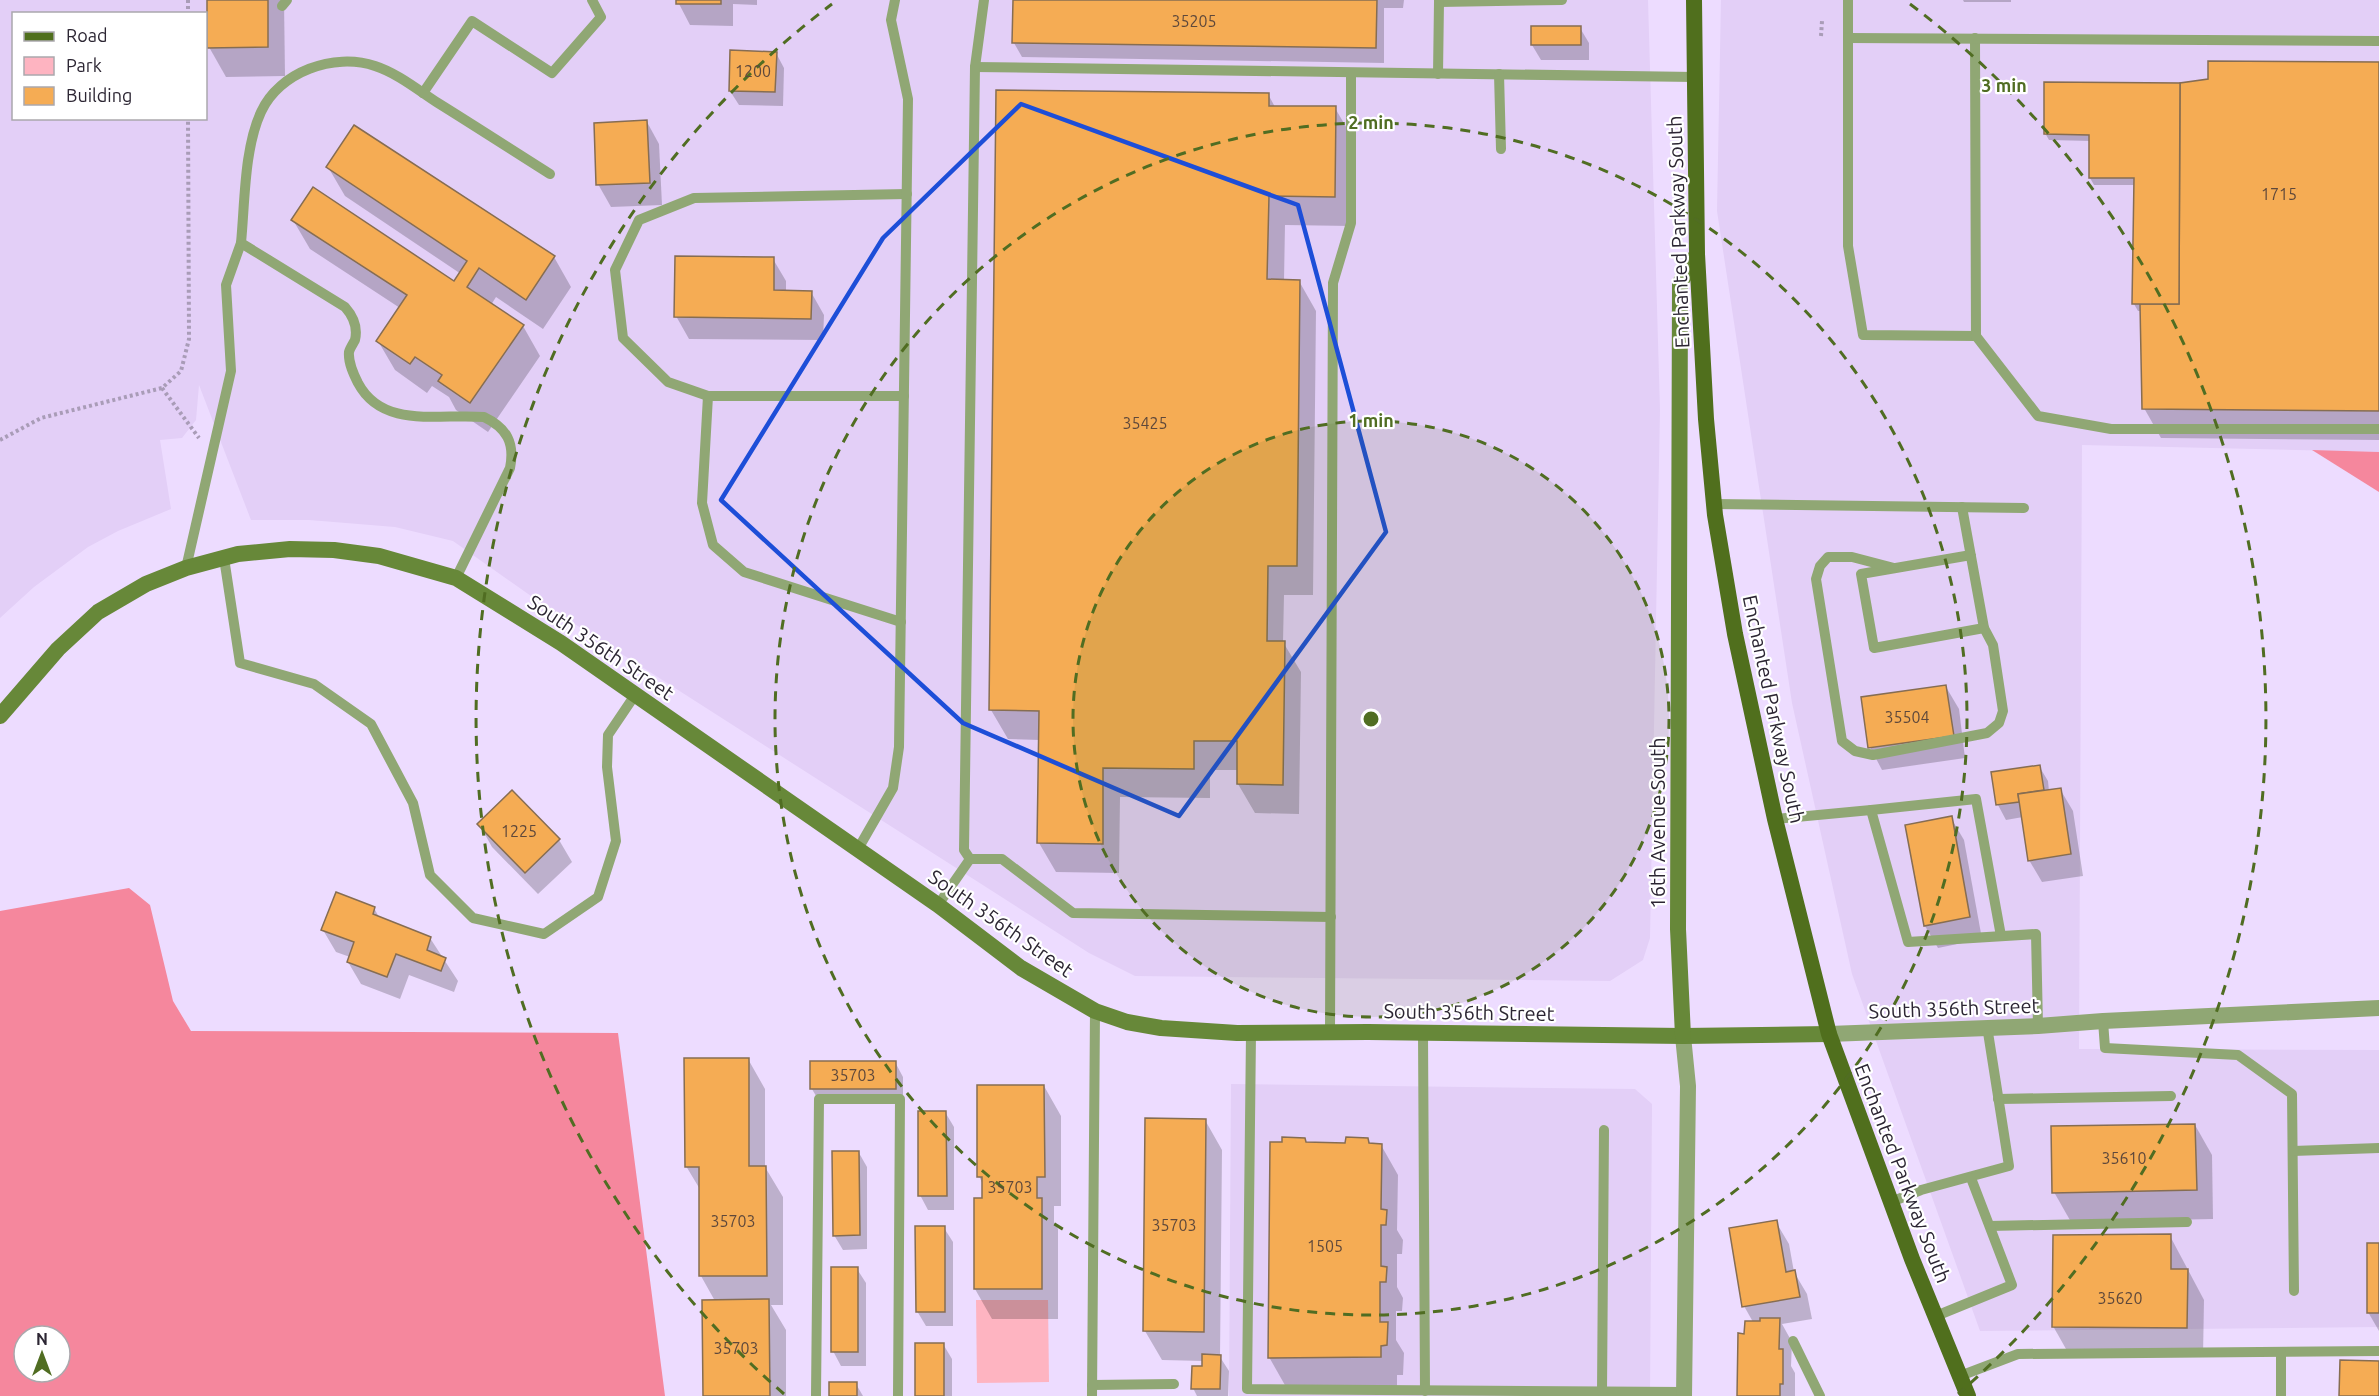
<svg xmlns="http://www.w3.org/2000/svg" width="2379" height="1396" viewBox="0 0 2379 1396" font-family="Ubuntu,sans-serif">
<style>
.built{fill:#e3cff7;fill-rule:evenodd}
.green{fill:#feb4c1}
.forest{fill:#f5879d;fill-rule:evenodd}
.shadow{fill:#0003}
.building{fill:#f5ac54;stroke:#866d52;stroke-width:1.5}
.lines{fill:none;stroke-linecap:round;stroke-linejoin:round}
.path{stroke:#a99cb7;stroke-width:4;stroke-dasharray:3 3;stroke-linecap:butt}
.service{stroke:#90a774;stroke-width:10}
.minor{stroke:#90a774;stroke-width:16}
.tertiary{stroke:#90a774;stroke-width:16}
.secondary{stroke:#678839;stroke-width:16}
.primary{stroke:#506f1d;stroke-width:16}
.marked{fill:none;stroke:#1d4ed8;stroke-width:4.5;stroke-linejoin:round}
.ring{fill:none;stroke:#506d22;stroke-width:3;stroke-dasharray:10 8}
.labels{text-anchor:middle;dominant-baseline:central;stroke-width:4.5;stroke-linejoin:round;paint-order:stroke}
.number-label{font-size:16px;fill:#5e483b}
.street-label{font-size:20px;fill:#2c2633;stroke:#fff}
.centre{fill:#506d22;stroke:#fff;stroke-width:3}
.ring-label{font-size:18px;text-anchor:middle;font-weight:bold;fill:#506d22;stroke:#fff;stroke-width:4.5;stroke-linejoin:round;paint-order:stroke}
</style>
<rect width="100%" height="100%" fill="#eddcff"/>
<g class="built">
<path d="M0,0H1648L1660,410L1650,938L1643,960L1610,981L1135,976L1089,953L531,596L453,541L395,527L309,520H251L199,385L196,420L182,438L160,440L171,509L118,531L88,547L34,587L0,618ZM14,14H206V118H14Z"/>
<polygon points="1721,0 2379,0 2379,452 2082,445 2079,1049 2379,1050 2379,1327 1980,1331 1852,974 1792,703 1717,211"/>
<polygon points="1231,1084 1635,1089 1652,1104 1650,1396 1229,1396"/>
</g>
<polygon class="green" points="976,1300 1048,1300 1049,1382 977,1383"/>
<g class="forest">
<polygon points="2312,450 2379,452 2379,492"/>
<path d="M129,888L150,905L173,1001L191,1031L618,1033L665,1396H0V911ZM24,1336H60V1372H24Z"/>
</g>
<g class="shadow">
<polygon points="208,0 284,0 285,76 226,77 209,47"/>
<polygon points="677,0 757,0 757,5 733,4 733,26 690,25"/>
<polygon points="1014,0 1404,0 1403,8 1384,8 1384,63 1022,57 1014,43"/>
<polygon points="1963,0 2011,0 2011,2 1964,2"/>
<polygon points="1532,28 1580,28 1589,43 1589,60 1541,60 1532,45"/>
<polygon points="776,53 784,68 783,106 739,105 730,91"/>
<polygon points="2379,64 2379,440 2161,438 2144,408 2141,311 2138,311 2134,304 2135,185 2094,185 2090,178 2091,141 2049,140 2045,133 2180,85"/>
<polygon points="1268,94 1275,107 1335,108 1352,137 1351,226 1285,225 1284,281 1299,281 1316,311 1313,595 1284,595 1283,642 1301,672 1299,814 1255,813 1238,784 1238,770 1210,770 1210,798 1120,797 1119,873 1056,872 1039,843 1040,740 1008,739 991,710"/>
<polygon points="647,122 659,144 662,205 611,207 598,184"/>
<polygon points="354,127 554,257 571,287 543,329 496,297 491,305 523,326 540,356 488,432 456,410 449,397 432,386 427,393 395,370 378,341 400,308 310,249 293,220 455,283 461,274 345,196 328,167"/>
<polygon points="773,259 786,281 786,292 811,292 824,315 823,340 689,339 676,316"/>
<polygon points="1946,687 1959,709 1965,758 1882,770 1870,747"/>
<polygon points="2039,766 2048,781 2049,791 2060,789 2073,811 2083,876 2042,882 2029,860 2023,817 2006,820 1998,805 1993,774"/>
<polygon points="1951,818 1964,840 1982,939 1938,948 1925,926"/>
<polygon points="479,824 559,840 572,862 538,894 492,847"/>
<polygon points="374,908 380,919 430,938 458,981 454,992 409,975 400,999 361,984 348,962 350,957 336,952 323,930"/>
<polygon points="748,1059 765,1089 765,1167 783,1197 783,1305 771,1305 786,1330 786,1396 704,1396 715,1301 701,1276 701,1191 686,1166"/>
<polygon points="895,1062 903,1077 903,1103 820,1103 812,1089"/>
<polygon points="1044,1086 1061,1116 1061,1206 1054,1206 1054,1222 1058,1229 1058,1319 992,1319 975,1289 975,1200 984,1200 983,1185 979,1176"/>
<polygon points="945,1112 954,1127 954,1210 928,1210 920,1195"/>
<polygon points="1205,1120 1222,1150 1220,1357 1229,1371 1228,1396 1197,1396 1193,1388 1203,1368 1204,1361 1162,1360 1145,1331"/>
<polygon points="2195,1125 2212,1155 2213,1219 2071,1222 2054,1192"/>
<polygon points="1368,1139 1371,1145 1381,1145 1398,1175 1397,1230 1403,1240 1402,1254 1397,1254 1397,1287 1403,1298 1402,1311 1396,1311 1396,1340 1404,1353 1403,1375 1397,1375 1397,1387 1286,1387 1269,1357 1307,1144 1347,1144"/>
<polygon points="859,1153 867,1167 867,1249 843,1250 834,1235"/>
<polygon points="1776,1222 1789,1244 1794,1272 1807,1294 1812,1319 1782,1324 1792,1342 1791,1366 1795,1373 1795,1396 1739,1396 1746,1335 1753,1322 1744,1306"/>
<polygon points="944,1228 953,1242 953,1326 926,1326 917,1311"/>
<polygon points="2170,1236 2204,1300 2203,1357 2070,1356 2053,1326"/>
<polygon points="2379,1245 2379,1331 2368,1312"/>
<polygon points="857,1269 866,1283 866,1366 841,1366 833,1351"/>
<polygon points="943,1344 952,1359 952,1396 916,1396"/>
<polygon points="856,1384 863,1396 831,1396"/>
</g>
<g class="building">
<polygon points="207,0 268,0 268,47 207,48"/>
<rect x="676" y="0" width="45" height="4"/>
<polygon points="1013,0 1377,0 1376,48 1012,43"/>
<rect x="1531" y="26" width="50" height="19"/>
<polygon points="730,50 777,52 775,92 729,91"/>
<polygon points="2208,61 2379,62 2379,411 2142,409 2140,304 2179,304 2180,83 2208,79"/>
<polygon points="2044,82 2180,83 2179,304 2132,304 2134,178 2089,178 2089,135 2044,134"/>
<polygon points="996,90 1269,93 1269,106 1336,106 1335,197 1269,196 1267,279 1300,280 1297,566 1268,566 1267,641 1285,641 1283,785 1237,784 1237,741 1194,741 1194,769 1103,768 1103,844 1037,843 1039,711 989,710"/>
<polygon points="647,120 650,183 596,185 594,123"/>
<polygon points="354,125 555,256 526,300 479,268 467,287 524,325 470,403 438,381 442,375 415,357 410,364 376,341 407,295 291,220 313,187 454,281 467,261 326,167"/>
<polygon points="675,256 774,257 774,290 812,291 811,319 674,317"/>
<polygon points="1946,685 1954,736 1868,748 1861,697"/>
<polygon points="2040,765 2044,790 2018,794 2019,802 1996,805 1991,772"/>
<polygon points="2061,788 2071,854 2028,861 2018,794"/>
<polygon points="512,790 560,839 525,873 477,824"/>
<polygon points="1952,816 1970,917 1924,926 1905,825"/>
<polygon points="336,892 375,907 373,914 431,937 427,950 446,958 441,971 396,954 387,977 347,962 354,942 321,930"/>
<polygon points="684,1058 749,1058 749,1166 766,1166 767,1276 699,1276 699,1167 685,1167"/>
<rect x="810" y="1061" width="86" height="28"/>
<polygon points="977,1085 1044,1085 1045,1177 1037,1177 1037,1198 1042,1198 1042,1289 974,1289 974,1198 982,1198 982,1177 977,1177"/>
<polygon points="918,1111 946,1111 947,1196 918,1196"/>
<polygon points="1145,1118 1206,1119 1204,1332 1143,1331"/>
<polygon points="2195,1124 2197,1190 2052,1193 2051,1126"/>
<polygon points="1282,1137 1305,1138 1306,1142 1345,1143 1346,1137 1368,1138 1369,1143 1382,1144 1381,1209 1387,1210 1386,1225 1381,1225 1381,1266 1387,1267 1386,1282 1380,1282 1380,1322 1388,1322 1387,1345 1381,1346 1381,1357 1268,1358 1270,1142 1282,1142"/>
<polygon points="832,1151 859,1151 860,1235 833,1236"/>
<polygon points="1777,1220 1786,1272 1795,1270 1800,1297 1742,1307 1729,1228"/>
<polygon points="915,1226 945,1226 945,1312 916,1312"/>
<polygon points="2171,1234 2171,1269 2188,1269 2187,1328 2052,1327 2053,1235"/>
<rect x="2367" y="1243" width="12" height="70"/>
<rect x="831" y="1267" width="27" height="85"/>
<polygon points="769,1299 770,1396 703,1396 702,1300"/>
<polygon points="1760,1318 1780,1318 1779,1349 1783,1349 1783,1384 1780,1384 1780,1396 1737,1396 1738,1333 1744,1334 1745,1321 1760,1321"/>
<rect x="915" y="1343" width="29" height="53"/>
<polygon points="1202,1354 1221,1355 1220,1389 1191,1389 1192,1366 1202,1366"/>
<polygon points="2340,1360 2379,1361 2379,1396 2339,1396"/>
<rect x="829" y="1382" width="28" height="14"/>
</g>
<g class="lines">
<g class="path">
<polyline points="188,0 188,14"/>
<polyline points="1821,36 1822,21"/>
<polyline points="162,388 199,438"/>
<polyline points="0,440 41,418 162,388 181,371 189,339 188,118"/>
</g>
<g class="service">
<polyline points="1439,0 1439,2 1562,0"/>
<polyline points="1848,0 1848,246 1863,335 1976,336 1975,38"/>
<polyline points="282,6 287,0"/>
<polyline points="1848,38 2379,41"/>
<polyline points="975,67 1695,77"/>
<polyline points="1438,74 1439,2"/>
<polyline points="1499,74 1501,149"/>
<polyline points="423,93 472,21 552,73 601,17 592,0"/>
<polyline points="1976,336 2038,416 2111,429 2379,429"/>
<polyline points="708,396 702,503 713,545 744,572 901,622"/>
<polyline points="904,396 708,396 668,382 623,338 615,270 639,220 694,198 907,194"/>
<polyline points="1714,504 2024,508"/>
<polyline points="1962,507 1984,628 1874,648 1861,574 1971,555"/>
<polyline points="224,558 240,663 314,684 371,724 413,803 430,875 473,918 544,934 598,897 616,841 607,767 608,735 635,695"/>
<polyline points="186,568 231,371 226,285 241,243"/>
<polyline points="1894,568 1852,557 1828,557 1820,566 1816,579 1842,741 1855,751 1873,755 1987,733 1999,723 2003,711 1993,645 1984,628"/>
<path d="M456,578L510,468C515,443 507,428 484,417C441,413 383,430 358,383C354,375 348,363 349,352C350,348 353,344 355,340C358,327 353,316 345,307L241,243C245,202 244,149 261,112C279,72 334,52 375,66C397,73 418,90 438,103C475,126 512,150 550,174"/>
<polyline points="1775,819 1871,810"/>
<polyline points="858,849 893,788 899,747 908,99 891,20 895,0"/>
<polyline points="970,859 964,850 975,67 984,0"/>
<polyline points="938,905 970,859 1002,859 1073,913 1331,917"/>
<polyline points="2001,936 1976,799 1871,810 1908,942 2036,934 2038,1026"/>
<polyline points="2103,1021 2105,1048 2238,1055 2292,1094 2294,1291"/>
<polyline points="1251,1033 1247,1389 1684,1392"/>
<polyline points="1330,1033 1333,283 1351,223 1351,74"/>
<polyline points="1423,1033 1425,1391"/>
<polyline points="1998,1099 2171,1096"/>
<polyline points="2293,1151 2379,1148"/>
<polyline points="1891,1202 1921,1190 2009,1166 1987,1026"/>
<polyline points="1990,1226 2187,1222"/>
<polyline points="1936,1316 2012,1285 1971,1178"/>
<polyline points="1793,1341 1820,1396"/>
<polyline points="1960,1376 2018,1354 2379,1351"/>
<polyline points="1092,1385 1174,1384"/>
<polyline points="1602,1392 1604,1130"/>
<polyline points="816,1396 819,1099 900,1099 898,1396"/>
<polyline points="1092,1396 1095,1011"/>
<polyline points="2281,1396 2281,1352"/>
</g>
<polyline class="minor" points="1829,1034 2038,1026 2103,1021 2379,1008"/>
<polyline class="tertiary" points="1683,1036 1688,1086 1684,1396"/>
<g class="secondary">
<polyline points="0,716 58,649 98,612 146,584 186,568 238,554 290,549 334,550 379,556 456,578 561,643 938,905 1021,968 1095,1011 1127,1022 1161,1028 1237,1033 1368,1032 1683,1036 1829,1034"/>
<polyline points="1683,1036 1678,929 1680,283 1697,254"/>
</g>
<polyline class="primary" points="1694,0 1697,254 1706,419 1715,515 1735,634 1775,819 1829,1034 1912,1259 1968,1396"/>
</g>
<path class="marked" d="M1021,104L1298,205L1386,532L1179,816L963,723L721,500L883,238Z"/>
<circle cx="1371" cy="719" r="298" fill="#506d22" fill-opacity=".12"/>
<g class="ring">
<circle cx="1371" cy="719" r="298"/>
<circle cx="1371" cy="719" r="596"/>
<path d="M784 1394A895 895 0 0 1 832 4M1910 4A895 895 0 0 1 1958 1394"/>
</g>
<g class="labels">
<g class="number-label">
<text x="1194" y="21">35205</text>
<text x="753" y="71">1200</text>
<text x="2279" y="194">1715</text>
<text x="1145" y="423">35425</text>
<text x="1907" y="717">35504</text>
<text x="519" y="831">1225</text>
<text x="853" y="1075">35703</text>
<text x="2124" y="1158">35610</text>
<text x="1010" y="1187">35703</text>
<text x="733" y="1221">35703</text>
<text x="1174" y="1225">35703</text>
<text x="1325" y="1246">1505</text>
<text x="2120" y="1298">35620</text>
<text x="736" y="1348">35703</text>
</g>
<g class="street-label">
<text transform="translate(1678 232) rotate(-92)">Enchanted Parkway South</text>
<text transform="translate(601 647) rotate(34)">South 356th Street</text>
<text transform="translate(1774 709) rotate(78)">Enchanted Parkway South</text>
<text transform="translate(1657 823) rotate(-90)">16th Avenue South</text>
<text transform="translate(1001 923) rotate(35)">South 356th Street</text>
<text transform="translate(1954 1008) rotate(-2)">South 356th Street</text>
<text transform="translate(1469 1012) rotate(1)">South 356th Street</text>
<text transform="translate(1903 1173) rotate(69)">Enchanted Parkway South</text>
</g>
</g>
<circle cx="1371" cy="719" r="9" class="centre"/>
<g class="ring-label">
<text x="2004" y="92">3 min</text>
<text x="1371" y="129">2 min</text>
<text x="1371" y="427">1 min</text>
</g>
<rect x="12" y="12" width="195" height="108" fill="#ffffff" stroke="#aba8ad" stroke-width="1.5"/>
<rect x="24" y="32" width="30" height="9" fill="#506f1d" stroke="#aba8ad" stroke-width="1.5"/>
<text x="66" y="42" font-size="18" fill="#2c2633">Road</text>
<rect x="24" y="57" width="30" height="18" fill="#feb4c1" stroke="#aba8ad" stroke-width="1.5"/>
<text x="66" y="72" font-size="18" fill="#2c2633">Park</text>
<rect x="24" y="87" width="30" height="18" fill="#f5ac54" stroke="#aba8ad" stroke-width="1.5"/>
<text x="66" y="102" font-size="18" fill="#2c2633">Building</text>
<g transform="translate(42 1354)"><circle r="28" fill="#ffffff" stroke="#aba8ad" stroke-width="1.5"/>
<path d="M0-4.5L10 22L0 15L-10 22Z" fill="#506d22"/>
<text y="-9" font-size="16" font-weight="bold" text-anchor="middle" fill="#2c2633">N</text>
</g>
</svg>
